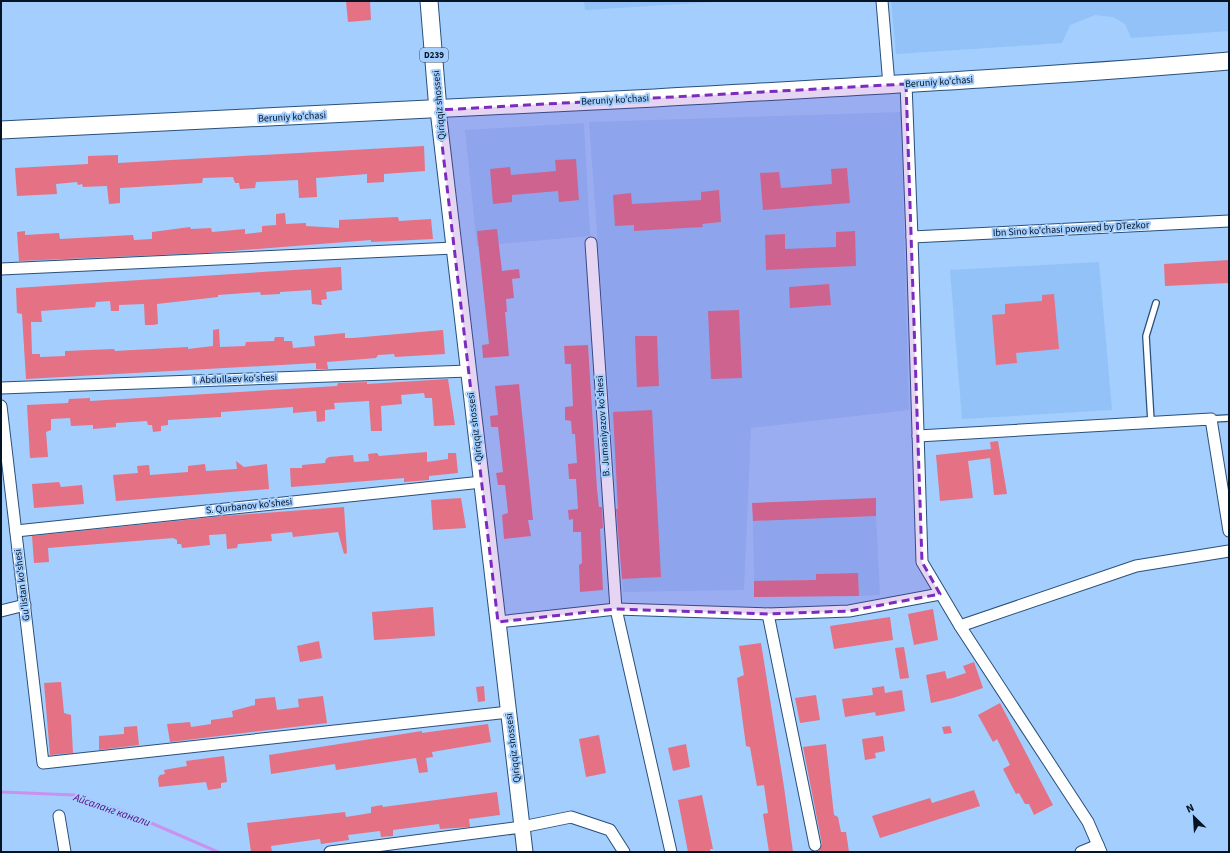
<svg xmlns="http://www.w3.org/2000/svg" width="1230" height="853" viewBox="0 0 1230 853" font-family="'Source Sans 3',sans-serif">
<style>
.built{fill:#93c2f8}
.lines{fill:none;stroke-linecap:round;stroke-linejoin:round}
.stream{stroke:#ca91ef;stroke-width:3}
.building{fill:#e47184}
.lane-casing{stroke:#295079;stroke-width:8}
.street-casing{stroke:#295079;stroke-width:13}
.secondary-casing{stroke:#295079;stroke-width:17}
.primary-casing{stroke:#295079;stroke-width:19}
.lane{stroke:#fff;stroke-width:5.5}
.street{stroke:#fff;stroke-width:11}
.secondary{stroke:#fff;stroke-width:15}
.primary{stroke:#fff;stroke-width:17}
.marked{fill:#7b2cbf;fill-opacity:0.2;stroke:#7b2cbf;stroke-width:3;stroke-dasharray:8 5;stroke-linejoin:round}
.labels{text-anchor:middle;dominant-baseline:central;stroke-width:4;stroke-linejoin:round;paint-order:stroke}
.shield{fill:#a3cefe;stroke:#344c66;stroke-width:1}
.shield-label{font-size:9px;font-weight:bold;fill:#051425}
.street-label{font-size:10px;fill:#051425;stroke:#a3cefe}
.water-label{font-size:11px;font-style:italic;fill:#58047b;stroke:#a3cefe}
</style>
<rect width="100%" height="100%" fill="#a3cefe"/>
<g class="built">
<polygon points="584,1 729,1 585,10"/>
<polygon points="891,1 1229,1 1229,31 1131,38 1125,24 1113,17 1095,15 1070,25 1062,43 896,54"/>
<polygon points="901,112 909,410 751,428 744,590 623,592 589,122"/>
<polygon points="584,123 590,236 477,246 465,130"/>
<polygon points="1099,262 1112,410 962,419 950,270"/>
<polygon points="876,516 880,595 859,596 858,573 816,574 816,580 754,581 753,521"/>
</g>
<g class="lines">
<polyline class="stream" points="1,792 74,795 128,813 218,852"/>
</g>
<g class="building">
<polygon points="346,1 370,1 371,20 348,22"/>
<polygon points="424,146 425,171 384,174 384,182 367,183 367,174 316,178 317,197 299,198 298,180 256,182 255,188 240,189 239,183 235,183 233,177 203,178 202,183 120,188 120,203 109,204 107,186 83,187 82,184 78,185 77,182 56,184 57,194 17,196 15,168 88,164 88,156 118,155 118,163"/>
<polygon points="576,159 579,200 559,202 558,191 512,195 512,202 493,204 490,169 510,167 511,175 556,171 555,160"/>
<polygon points="847,168 850,203 763,210 760,173 779,172 781,188 832,184 831,169"/>
<polygon points="719,190 721,222 702,224 703,227 634,231 634,225 615,226 613,195 631,193 632,204 701,200 701,192"/>
<polygon points="285,213 286,224 306,223 306,226 339,228 339,220 398,217 399,221 431,219 433,239 371,242 371,240 206,253 19,261 17,232 25,231 25,235 59,233 60,239 133,235 134,240 152,239 152,232 190,227 191,229 211,228 212,232 245,229 245,234 262,232 262,226 276,225 276,214"/>
<polygon points="497,229 502,271 519,269 520,278 512,279 514,298 506,299 507,312 505,312 509,356 483,358 482,345 489,344 477,231"/>
<polygon points="855,231 856,266 766,270 765,235 785,234 785,249 836,247 836,232"/>
<polygon points="1229,260 1229,283 1165,286 1164,264"/>
<polygon points="341,267 342,290 326,292 327,299 321,300 322,305 312,304 311,290 280,292 280,294 261,295 260,292 218,295 218,297 157,304 158,324 153,325 145,325 144,304 119,305 119,311 111,311 110,301 96,302 95,307 41,311 42,322 31,322 32,354 40,354 40,357 65,356 65,351 114,349 115,351 188,347 188,349 213,346 213,330 219,329 220,347 245,346 246,342 274,341 275,337 284,337 284,341 292,341 293,348 315,346 314,336 345,333 345,338 353,338 443,330 445,354 395,357 394,354 378,355 376,358 327,362 328,369 316,369 316,363 26,379 22,314 17,313 16,288"/>
<polygon points="829,284 831,305 790,308 789,287"/>
<polygon points="1054,294 1059,349 1016,353 1017,363 996,365 992,315 1005,314 1005,304 1042,301 1042,295"/>
<polygon points="739,310 742,378 711,379 708,311"/>
<polygon points="635,336 657,336 659,386 637,387"/>
<polygon points="588,345 597,489 599,507 602,507 603,528 600,529 603,590 580,592 579,565 582,563 581,532 573,532 573,519 569,520 568,510 578,509 576,479 569,479 568,464 577,463 575,434 572,434 571,421 565,420 565,407 573,406 571,364 565,364 564,346"/>
<polygon points="448,379 455,425 434,426 432,398 425,398 424,393 401,395 402,404 381,406 382,431 371,431 369,401 334,403 335,409 325,410 325,421 317,422 316,411 293,413 293,407 221,412 221,417 168,420 168,425 161,426 161,431 153,432 152,425 148,425 147,421 116,423 116,427 93,429 93,425 71,426 70,418 51,419 51,430 46,432 48,457 30,458 27,405 68,403 69,399 90,398 90,401 337,386 338,383 367,382 367,384"/>
<polygon points="519,384 533,520 528,520 531,536 504,539 502,515 508,513 505,485 498,485 496,473 503,472 498,427 491,427 490,416 498,415 495,386"/>
<polygon points="652,410 661,577 622,579 616,509 618,509 613,412"/>
<polygon points="998,441 1007,494 994,495 990,458 968,461 973,498 940,501 936,455 991,449 990,442"/>
<polygon points="427,452 427,462 448,459 448,453 456,453 458,473 429,476 429,480 404,482 404,478 291,487 290,468 302,468 302,465 325,463 326,459 329,457 353,455 354,462 369,461 368,454 377,453 379,456"/>
<polygon points="236,461 244,467 267,464 269,489 116,501 113,475 138,473 137,466 149,465 150,475 188,472 188,466 205,464 206,471 237,469"/>
<polygon points="59,482 61,487 82,485 84,504 34,508 32,484"/>
<polygon points="461,498 466,528 433,530 431,500"/>
<polygon points="876,498 876,516 753,521 752,503"/>
<polygon points="344,507 347,553 344,554 338,532 293,537 292,532 271,534 272,541 238,544 237,548 227,549 226,534 209,535 210,545 182,548 181,544 177,544 177,540 173,538 48,548 49,562 34,563 32,536 223,516"/>
<polygon points="858,573 859,596 754,597 754,581 816,580 816,574"/>
<polygon points="433,607 435,636 374,640 372,612"/>
<polygon points="933,609 938,640 914,645 908,614"/>
<polygon points="890,617 893,640 834,649 830,626"/>
<polygon points="319,641 322,658 300,662 297,646"/>
<polygon points="761,643 784,787 793,852 769,852 763,814 768,813 764,785 757,786 750,747 746,746 737,678 744,675 739,646"/>
<polygon points="904,647 909,678 900,679 895,648"/>
<polygon points="974,662 983,688 953,698 931,703 926,675 945,671 947,679 966,673 963,666"/>
<polygon points="61,682 64,713 71,715 73,753 50,755 44,683"/>
<polygon points="484,686 485,701 478,702 476,687"/>
<polygon points="884,686 885,693 902,690 905,711 876,716 875,712 845,717 842,699 873,695 872,688"/>
<polygon points="816,695 820,720 800,723 795,698"/>
<polygon points="323,696 327,723 170,742 167,724 190,722 191,727 211,724 211,720 233,717 232,711 255,705 255,699 275,697 277,710 299,707 298,699"/>
<polygon points="1000,703 1053,805 1034,815 1029,804 1025,804 1019,793 1016,794 1003,769 1010,765 997,739 993,742 978,715"/>
<polygon points="488,724 491,742 432,752 433,757 426,758 428,772 419,773 416,758 336,770 335,764 271,774 269,755 422,731 422,733"/>
<polygon points="137,726 139,745 99,750 99,736 124,734 124,727"/>
<polygon points="950,726 952,733 944,734 942,727"/>
<polygon points="599,735 606,773 586,777 579,739"/>
<polygon points="883,736 885,751 875,753 876,758 865,760 862,739"/>
<polygon points="686,744 690,767 673,771 668,748"/>
<polygon points="826,744 834,815 838,817 841,832 846,832 849,852 818,852 822,844 803,747"/>
<polygon points="224,756 227,782 221,783 221,788 208,790 206,782 159,787 158,778 160,775 165,774 164,770 187,766 186,761"/>
<polygon points="974,790 980,806 880,838 872,816 930,798 932,803"/>
<polygon points="497,792 500,815 469,819 470,827 440,829 439,824 393,830 393,836 381,837 380,831 348,835 349,840 321,844 320,839 271,846 272,852 251,852 247,823 345,812 346,817 371,813 371,807 382,805 383,807"/>
<polygon points="702,795 713,849 710,849 710,852 688,852 678,800"/>
</g>
<g class="lines">
<g class="lane-casing">
<g id="lane">
<polyline points="1211,419 1229,418"/>
<polyline points="1151,422 1146,336 1156,303"/>
</g>
</g>
<g class="street-casing">
<g id="street">
<polyline points="882,1 889,85"/>
<polyline points="906,84 912,237 922,562 960,626 1088,822 1101,852"/>
<polyline points="912,237 1229,221"/>
<polyline points="591,243 616,609 671,852"/>
<polyline points="1,269 454,248"/>
<polyline points="1,388 469,371"/>
<polyline points="1,406 43,763 509,712"/>
<polyline points="918,436 1211,419 1229,531"/>
<polyline points="16,531 482,482"/>
<polyline points="1,611 25,605"/>
<polyline points="768,614 815,845"/>
<polyline points="498,622 616,609 768,614 849,611 940,594"/>
<polyline points="960,626 1136,566 1229,551"/>
<polyline points="59,816 65,852"/>
<polyline points="330,852 522,827 571,817 610,830 624,852"/>
<polyline points="1081,852 1098,845"/>
</g>
</g>
<g class="secondary-casing">
<polyline id="secondary" points="438,110 525,852"/>
</g>
<g class="primary-casing">
<g id="primary">
<polyline points="429,1 438,110"/>
<path d="M1,130C219,120 437,109 655,98C847,87 1038,77 1229,61"/>
</g>
</g>
<use href="#lane" class="lane"/>
<use href="#street" class="street"/>
<use href="#secondary" class="secondary"/>
<use href="#primary" class="primary"/>
</g>
<path class="marked" d="M906,84L922,562L940,594L849,611L768,614L616,609L498,622L438,110Z"/>
<g class="labels">
<rect class="shield" x="420" y="48" width="28" height="14" rx="3"/>
<g class="shield-label">
<text x="434" y="55">D239</text>
</g>
<g class="street-label">
<text transform="translate(939 82) rotate(-4)">Beruniy ko'chasi</text>
<text transform="translate(615 100) rotate(-3)">Beruniy ko'chasi</text>
<text transform="translate(439 105) rotate(-95)">Qiriqqiz shossesi</text>
<text transform="translate(292 117) rotate(-3)">Beruniy ko'chasi</text>
<text transform="translate(1071 229) rotate(-3)">Ibn Sino ko'chasi powered by DTezkor</text>
<text transform="translate(235 379) rotate(-2)">I. Abdullaev ko'shesi</text>
<text transform="translate(603 426) rotate(-94)">B. Jumaniyazov ko'shesi</text>
<text transform="translate(475 427) rotate(-97)">Qiriqqiz shossesi</text>
<text transform="translate(249 506) rotate(-6)">S. Qurbanov ko'shesi</text>
<text transform="translate(22 585) rotate(-97)">Gu'listan ko'shesi</text>
<text transform="translate(513 748) rotate(-97)">Qiriqqiz shossesi</text>
</g>
<g class="water-label">
<text transform="translate(112 810) rotate(19)">Айсаланг канали</text>
</g>
</g>
<rect width="1230" height="853" fill="none" stroke="#051425" stroke-width="4"/>
<g transform="translate(1194 817) rotate(335)" stroke="#a3cefe" stroke-width="3" paint-order="stroke">
<path d="M0-3L7 15L0 10L-7 15Z" fill="#051425"/>
<text y="-6" font-size="11" font-weight="bold" text-anchor="middle" fill="#051425">N</text>
</g>
</svg>
